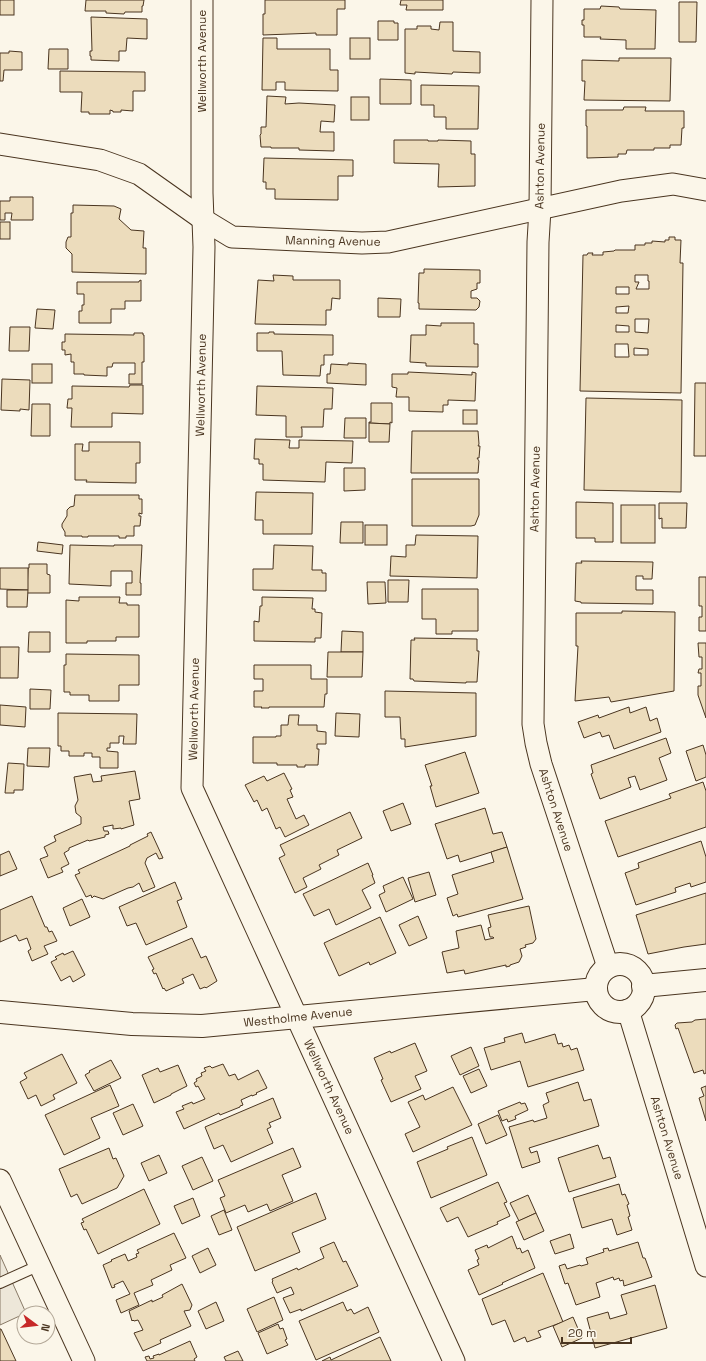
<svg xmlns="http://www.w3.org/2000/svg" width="706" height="1361" viewBox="0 0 706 1361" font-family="'Space Grotesk',sans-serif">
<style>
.parking{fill:#ede7d9;stroke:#887966}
.building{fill:#ecdcbc;stroke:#4a3520;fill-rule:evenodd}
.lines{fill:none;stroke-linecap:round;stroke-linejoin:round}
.lane-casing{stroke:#4a3520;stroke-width:12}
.street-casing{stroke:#4a3520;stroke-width:23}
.secondary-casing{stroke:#4a3520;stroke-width:24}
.lane{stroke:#fbf6e9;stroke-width:10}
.street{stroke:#fbf6e9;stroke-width:21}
.secondary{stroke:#fbf6e9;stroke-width:22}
.labels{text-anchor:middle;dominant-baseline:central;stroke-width:3;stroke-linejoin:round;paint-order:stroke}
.street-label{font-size:12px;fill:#4a3520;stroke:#fbf6e9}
</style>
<rect width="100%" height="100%" fill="#fbf6e9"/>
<polygon class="parking" points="0,1255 26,1313 0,1325"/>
<g class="building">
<rect x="0" y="0" width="14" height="15"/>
<polygon points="86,0 144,0 143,6 142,6 142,12 125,12 124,14 106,13 106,11 85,11"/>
<polygon points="265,0 345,0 345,9 337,9 337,35 316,35 316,33 263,35 263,14 265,14"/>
<polygon points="401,0 443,0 443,10 406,10 407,5 400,5"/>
<polygon points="679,2 697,2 696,42 679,42"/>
<polygon points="601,6 619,7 620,9 656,10 655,49 626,49 626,40 600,39 601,37 584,37 584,25 582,25 582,20 584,20 584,9 600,9"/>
<polygon points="91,17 147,19 147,39 127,38 126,51 119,51 119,61 91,60 91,56 90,56 90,51 92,51"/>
<polygon points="378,21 394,21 394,23 398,23 398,40 378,40"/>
<polygon points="440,22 453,22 453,51 480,52 480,73 453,72 452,74 415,72 415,74 405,73 405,29 417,29 417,26 431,26 431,29 439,30"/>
<polygon points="263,38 277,38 277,49 330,49 330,70 338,70 338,91 285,90 285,82 276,82 276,90 262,90"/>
<rect x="350" y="38" width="20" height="21"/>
<polygon points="49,49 68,49 68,69 48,69"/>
<polygon points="9,51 22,52 22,70 4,70 3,81 0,81 0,53 9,53"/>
<polygon points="619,58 671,58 670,101 584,100 585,81 582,81 582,60 619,61"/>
<polygon points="60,71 145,72 145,91 133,91 133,111 121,110 121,112 113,112 113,111 110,110 110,114 89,114 89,112 81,112 82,92 60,92"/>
<polygon points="380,79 411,80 411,104 380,104"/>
<polygon points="421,85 479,86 478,129 446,129 446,117 434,117 434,105 421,105"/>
<polygon points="267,96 286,97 285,104 299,103 335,105 334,122 321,121 320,132 334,132 334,151 299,150 299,148 271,148 271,147 261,147 260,135 261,134 261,127 266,127"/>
<rect x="351" y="97" width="18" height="23"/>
<polygon points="624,107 646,107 645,111 684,111 684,128 682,128 681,145 670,145 670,148 654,148 654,150 627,150 626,154 618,154 618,157 587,158 587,126 586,126 586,110 623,110"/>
<polygon points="394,140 428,140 428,141 438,141 438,140 471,141 471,154 475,154 475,186 438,187 439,164 394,163"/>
<polygon points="264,158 353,160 353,176 338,176 338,200 275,199 275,189 266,189 266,182 263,182"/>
<polygon points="10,197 33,197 33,220 11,220 12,213 5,213 5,220 0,220 0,201 10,201"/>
<polygon points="73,205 114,206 121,209 119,219 131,230 144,231 143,248 146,248 146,274 72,272 72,254 66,248 66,242 68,237 71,237 71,213 73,213"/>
<rect x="0" y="222" width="10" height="17"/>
<path d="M669,237H675V240H681L680,263H683L681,393L580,391L583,255H587L588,253H593L592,255H603V252L614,251L615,250H635V245H645V243H652V241L665,242V240H669ZM635,275H648V281H649V289H636L639,282H635ZM616,287H629V294H616ZM629,306L628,313H616V307ZM635,319H649L648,333L635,332ZM616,325L629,326V332H616ZM615,344H628L629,357H615ZM634,348L648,349V355H634Z"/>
<polygon points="424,269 480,270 480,283 477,283 477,289 471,291 471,298 477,298 480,301 479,307 476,310 419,309 419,303 418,303 419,273 424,273"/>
<polygon points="273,275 293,276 293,280 340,280 340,299 332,298 331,310 326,310 326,325 255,324 258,280 274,281"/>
<polygon points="141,280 141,301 125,301 125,309 111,309 111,323 79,323 79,311 82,311 82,305 84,305 84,294 77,294 77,282 139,282 139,281"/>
<polygon points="378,298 401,299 400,317 378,317"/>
<polygon points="37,309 55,310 53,329 35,328"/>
<polygon points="441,323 474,323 474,344 478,344 478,367 426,366 426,363 410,362 411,335 426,335 426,325 441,326"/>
<polygon points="10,327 30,327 29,351 9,351"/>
<polygon points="269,332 274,332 274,334 333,335 333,355 324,355 324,365 321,365 320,376 283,375 282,351 257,351 257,333 269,333"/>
<polygon points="134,333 143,333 143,335 144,335 144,362 142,362 142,384 129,384 129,374 135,374 135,363 113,363 112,367 107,367 107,376 84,375 84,374 74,374 74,362 71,362 71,354 65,355 65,350 62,350 62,342 65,342 65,334 134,335"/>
<polygon points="348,363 366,364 366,385 327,383 327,374 330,374 331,364 348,365"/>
<rect x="32" y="364" width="20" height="19"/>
<polygon points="408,372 472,375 472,372 476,373 475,401 448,400 448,405 443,405 443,412 409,411 409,397 396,397 397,388 392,387 392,374 408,374"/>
<polygon points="2,379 30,380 29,410 20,409 20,411 1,410"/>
<polygon points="695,383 706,383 706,456 694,456"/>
<polygon points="130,385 143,385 143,414 112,413 112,427 71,427 72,408 67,408 68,399 72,399 72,386 129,387"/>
<polygon points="257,386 333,388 332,409 324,409 323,427 301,427 302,429 302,437 286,437 286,416 256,415"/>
<polygon points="586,398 682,400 681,492 584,490"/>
<polygon points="371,403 392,403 392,423 390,422 390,424 369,423 369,422 371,422"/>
<polygon points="32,404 50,404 50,436 31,436"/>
<rect x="463" y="410" width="14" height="14"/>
<polygon points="345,418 366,418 366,438 344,438"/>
<polygon points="369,423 390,424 389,442 369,442"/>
<polygon points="412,431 478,431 479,444 478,446 480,446 479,458 477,458 479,461 478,473 411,473"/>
<polygon points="255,439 290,440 289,448 299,448 299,440 353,441 352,463 326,462 325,482 263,480 263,464 259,464 259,459 254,459"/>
<polygon points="89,442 140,442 140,463 136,463 136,483 86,482 87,480 75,480 75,444 83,444 82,451 89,451"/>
<polygon points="344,468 365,468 365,490 344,491"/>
<polygon points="412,479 479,479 479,515 475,525 471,526 412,526"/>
<polygon points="256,492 313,493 312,534 263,534 263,520 255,520"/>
<polygon points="75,495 139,495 139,499 142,499 142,514 139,513 139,516 141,516 140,526 134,526 134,536 126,536 126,538 119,538 119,536 88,536 88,537 82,537 82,536 65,536 65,532 62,527 62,524 67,516 67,510 70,507 74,506"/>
<polygon points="576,502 613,503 613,542 595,542 595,538 576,538"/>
<polygon points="659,503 687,503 686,528 662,528 662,518 659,519"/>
<rect x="621" y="505" width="34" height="38"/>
<polygon points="341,522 363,522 363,543 340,543"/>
<rect x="365" y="525" width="22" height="20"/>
<polygon points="416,535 478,536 477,578 390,576 391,556 406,557 406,545 415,545"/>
<polygon points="38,542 63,545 62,554 37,551"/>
<polygon points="70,545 114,546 114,545 142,545 140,583 141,583 141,595 126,595 126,583 132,583 132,571 111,571 111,586 69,584"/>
<polygon points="274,545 313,546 312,570 322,570 322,573 326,573 326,591 253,590 253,569 273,569"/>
<polygon points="581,561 653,562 652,579 643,579 643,576 636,576 636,590 653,590 653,604 581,603 581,602 575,601 576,563 582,563"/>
<polygon points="29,564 47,564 47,574 50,575 50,593 27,593 28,568 29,568"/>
<polygon points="0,568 28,568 28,590 0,589"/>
<polygon points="699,577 706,577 706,631 699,631 699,617 702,617 702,606 699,606"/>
<polygon points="388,580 409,580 408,602 388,602"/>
<polygon points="367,582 385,582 386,603 368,604"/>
<polygon points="422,589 478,589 478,631 452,631 452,634 436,634 436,619 422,619"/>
<polygon points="7,590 28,590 27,607 7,607"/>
<polygon points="79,597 120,597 119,603 127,603 127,605 139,605 139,637 116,637 116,641 87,641 87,643 66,643 66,600 79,601"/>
<polygon points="262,597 313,598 312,609 315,609 315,612 322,613 321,638 315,638 315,642 254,641 254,621 259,622 260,606 262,606"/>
<polygon points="622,611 675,612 674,691 611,702 609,697 575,701 578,646 576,646 576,613 622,613"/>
<polygon points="342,631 363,632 363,652 341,652"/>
<polygon points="29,632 50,632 50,652 28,652"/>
<polygon points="414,638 477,639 477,651 479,651 477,682 466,682 466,683 414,681 413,679 410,679 411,640 415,640"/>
<polygon points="698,643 706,643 706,718 698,695 698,686 701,686 701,673 698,673 699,669 702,669 702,657 699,657"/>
<polygon points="0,647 19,647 18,678 0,678"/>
<polygon points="328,652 363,652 362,677 327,677"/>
<polygon points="66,654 139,655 139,685 119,685 119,701 89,701 89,695 70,695 70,692 64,692 64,665 66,665"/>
<polygon points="254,665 311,665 311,679 327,679 327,694 325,694 324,707 269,707 269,708 261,708 262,707 254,707 254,691 263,691 263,679 254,679"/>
<polygon points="30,689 51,690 50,709 30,709"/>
<polygon points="385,691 476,693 476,736 405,747 405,739 401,739 400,717 385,717"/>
<polygon points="0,705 26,707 25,727 0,725"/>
<polygon points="629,707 630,713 646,707 650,721 657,718 661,732 614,749 609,735 602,737 600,732 584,738 578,722 598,715 599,718"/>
<polygon points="58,713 137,714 136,744 123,744 124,736 119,736 119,743 110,743 110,748 107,748 107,751 118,752 118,768 100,768 100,757 92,757 92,753 84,753 84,756 69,756 69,751 61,751 61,746 58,746"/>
<polygon points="336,713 360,714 359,737 335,736"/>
<polygon points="289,715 299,715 298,725 317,725 317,731 326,732 326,744 317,744 317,749 319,749 318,765 305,765 305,767 297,767 297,765 277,765 277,763 253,763 253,737 276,737 276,736 281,736 281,725 288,725"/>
<polygon points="666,738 671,753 659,758 667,780 640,790 635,776 628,778 631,787 600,799 591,774 593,773 591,765"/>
<polygon points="703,745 706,755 706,777 696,781 686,751"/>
<polygon points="28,748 50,748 49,767 27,766"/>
<polygon points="465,752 479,793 436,807 430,786 432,786 425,765"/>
<polygon points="8,763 24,764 23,790 14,790 14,793 5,793"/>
<polygon points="135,771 140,799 129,801 134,825 121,829 121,828 113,829 113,825 103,827 104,831 108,831 109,834 105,835 105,837 89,841 88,840 69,848 69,850 64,853 69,864 61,868 63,872 48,878 40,859 48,856 44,847 56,841 54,836 81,824 81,817 76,813 75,806 78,800 74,777 91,774 93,782 102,781 101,776"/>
<polygon points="284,773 292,789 290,790 293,797 287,799 296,819 304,815 309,825 285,837 280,827 276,829 267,808 262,811 257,800 254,802 245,785 264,776 267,781"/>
<polygon points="703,782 706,791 706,827 618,857 605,821 671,798 669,794"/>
<polygon points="403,803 411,824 391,831 383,811"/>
<polygon points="485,808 493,834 502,832 507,847 460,862 458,855 447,859 435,824"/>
<polygon points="350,812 362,838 337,850 339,855 319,865 321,869 303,878 307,887 295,893 279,858 285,855 280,845"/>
<polygon points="151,832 163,858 159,859 156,853 147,858 145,863 155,887 143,892 139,883 133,887 128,888 103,899 94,896 92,898 91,895 86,897 75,875 80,873 78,870 130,846 130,845 148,836 147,834"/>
<polygon points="701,841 706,857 706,882 691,887 690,883 675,888 676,892 636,905 625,873 639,868 638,863"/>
<polygon points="507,847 523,899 458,917 457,914 453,916 447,898 458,894 452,875 494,862 491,852"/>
<polygon points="9,851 17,869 0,876 0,855"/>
<polygon points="368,863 373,875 372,875 375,883 362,890 371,908 336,925 329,909 314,916 303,894"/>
<polygon points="429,872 436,895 415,902 408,878"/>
<polygon points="403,877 413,899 386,912 379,895 385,892 383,886"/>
<polygon points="175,882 182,899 177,901 187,927 146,945 136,923 127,926 119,907"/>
<polygon points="706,893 706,944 684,947 648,954 636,915"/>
<polygon points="32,896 45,927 47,927 49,932 52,931 57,941 44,946 48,954 32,961 28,951 31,949 27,938 19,941 16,935 0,942 0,910"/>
<polygon points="82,899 90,917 70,926 63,908"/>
<polygon points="529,906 536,939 533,943 525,945 526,947 520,949 522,956 519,962 510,965 510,966 506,967 506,965 465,974 464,970 447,973 442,952 459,948 456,931 481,925 485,940 494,938 493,937 490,937 488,928 491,927 488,915"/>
<polygon points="418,916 427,938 409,946 399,925"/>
<polygon points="380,917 396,953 370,965 369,962 339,976 324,943"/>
<polygon points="192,938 201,958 206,956 217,981 206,988 205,987 200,989 193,974 182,979 184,983 166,991 164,988 163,989 156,973 154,974 152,970 154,969 148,957"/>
<polygon points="73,951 85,975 73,982 70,976 61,981 51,962 57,959 55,957 63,953 64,955"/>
<polygon points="706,1019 706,1073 704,1074 703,1070 694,1073 678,1028 676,1029 675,1025 677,1023 692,1022 695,1020"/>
<polygon points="522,1033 525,1043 555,1034 558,1044 562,1043 563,1047 569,1045 571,1050 577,1048 584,1070 528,1087 520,1061 491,1070 484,1048 505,1042 504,1038"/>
<polygon points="415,1043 427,1071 415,1076 421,1089 391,1102 381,1080 383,1079 374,1058 390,1051 391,1053"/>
<polygon points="471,1047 479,1066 460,1075 451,1056"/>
<polygon points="62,1054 77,1083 53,1095 55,1099 41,1106 36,1095 28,1099 20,1082 27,1078 24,1073"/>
<polygon points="111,1060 121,1078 94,1091 85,1075 90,1072 89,1071"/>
<polygon points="223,1064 229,1076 235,1074 238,1080 258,1070 267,1088 256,1093 257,1094 252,1096 252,1095 241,1100 243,1105 240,1106 240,1107 220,1115 219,1113 184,1129 176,1112 184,1109 182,1106 192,1102 193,1104 205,1099 198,1086 196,1087 194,1083 197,1081 196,1079 202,1076 201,1073 206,1071 204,1068 210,1066 212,1068"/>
<polygon points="178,1065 187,1086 171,1094 171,1095 154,1103 142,1075 158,1068 160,1072"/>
<polygon points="479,1069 487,1086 471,1093 463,1076"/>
<polygon points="578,1082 584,1101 591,1099 599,1126 529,1148 531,1153 537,1151 540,1162 522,1168 509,1127 533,1120 534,1122 547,1118 543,1105 549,1102 546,1093"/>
<polygon points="110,1085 119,1106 91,1118 100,1138 64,1155 45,1115"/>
<polygon points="706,1086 706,1121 699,1098 704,1096 701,1088"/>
<polygon points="453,1087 472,1125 413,1152 405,1134 420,1127 408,1102 423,1095 425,1100"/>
<polygon points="273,1098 281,1118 269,1123 271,1127 267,1129 273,1143 231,1162 223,1145 214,1149 205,1127"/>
<polygon points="520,1102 521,1104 525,1103 528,1110 515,1116 516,1119 508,1122 507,1119 502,1121 498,1111"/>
<polygon points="133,1104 143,1126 123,1135 113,1113"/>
<polygon points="498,1115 507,1135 486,1144 478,1124"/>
<polygon points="472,1137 487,1175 431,1198 417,1162 448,1149 447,1147"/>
<polygon points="598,1145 603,1159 610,1157 616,1177 569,1192 558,1158"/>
<polygon points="109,1148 113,1159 116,1158 124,1176 117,1188 82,1204 77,1194 71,1197 59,1169"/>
<polygon points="293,1148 301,1167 282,1175 293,1201 270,1211 267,1204 248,1212 245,1205 226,1213 220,1198 225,1196 218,1180"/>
<polygon points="159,1155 167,1173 149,1181 141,1163"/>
<polygon points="202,1157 213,1181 193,1190 182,1166"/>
<polygon points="498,1182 507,1202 504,1203 510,1216 497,1222 498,1224 468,1237 458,1217 447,1222 440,1208"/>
<polygon points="619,1184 622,1195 625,1194 629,1204 627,1205 630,1216 628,1217 632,1230 617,1235 612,1219 582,1228 573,1198"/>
<polygon points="144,1189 160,1224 98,1254 86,1229 84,1230 81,1223 84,1222 82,1219"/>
<polygon points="316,1193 326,1219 292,1233 300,1252 255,1271 237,1227"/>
<polygon points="528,1195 536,1213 519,1221 510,1203"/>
<polygon points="193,1198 200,1216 182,1224 174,1206"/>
<polygon points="224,1210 232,1230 219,1235 211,1216"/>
<polygon points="536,1213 544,1231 524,1240 516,1222"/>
<polygon points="174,1233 186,1258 170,1265 172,1270 151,1280 153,1285 134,1293 139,1305 121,1313 116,1300 130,1294 123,1281 114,1285 115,1287 112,1288 103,1265 112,1261 111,1260 125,1254 128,1261 137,1257 136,1254 139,1253 137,1250"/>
<polygon points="570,1234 574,1248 555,1254 550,1241"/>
<polygon points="512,1236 517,1249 520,1248 522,1253 528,1250 535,1268 502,1283 503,1284 479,1295 468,1270 479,1265 477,1260 479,1259 475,1250 487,1245 488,1248"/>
<polygon points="334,1242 343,1262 346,1261 358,1286 301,1311 301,1309 290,1313 283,1298 294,1294 291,1287 277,1293 272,1282 273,1281 272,1279 297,1268 298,1270 324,1258 320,1248"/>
<polygon points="638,1242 643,1258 645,1258 652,1277 624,1286 623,1280 620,1281 619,1278 614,1280 613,1277 596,1283 600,1297 576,1305 568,1283 565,1284 559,1266 565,1264 567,1269 580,1265 581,1266 588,1264 586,1258 604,1252 603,1249 608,1248 609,1251"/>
<polygon points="208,1248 216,1265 200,1273 192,1256"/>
<polygon points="543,1273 563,1322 538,1331 541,1337 527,1342 525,1337 514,1342 505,1320 492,1325 482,1299"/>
<polygon points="182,1284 192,1305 190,1310 184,1311 191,1326 160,1340 161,1343 143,1351 134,1333 143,1330 138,1320 134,1321 133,1320 132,1321 129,1311 152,1300 152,1302 163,1297 162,1295"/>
<polygon points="655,1285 667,1328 595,1348 587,1318 608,1312 610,1319 627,1314 621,1295"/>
<polygon points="274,1297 283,1320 257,1332 247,1309"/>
<polygon points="216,1302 224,1321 206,1329 198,1311"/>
<polygon points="343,1302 347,1311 351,1309 354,1314 368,1307 379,1332 316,1360 299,1321"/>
<polygon points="573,1317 582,1338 562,1347 553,1326"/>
<polygon points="278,1324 280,1329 283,1328 287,1339 285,1340 288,1345 267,1354 258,1333"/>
<polygon points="0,1329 1,1329 16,1361 0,1361"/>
<polygon points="380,1337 391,1361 322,1361 330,1357 331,1360"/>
<polygon points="190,1341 197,1357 194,1359 195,1361 147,1361 145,1357 149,1356 150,1359 154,1358 153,1356 159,1354 159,1355"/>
<polygon points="238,1351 243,1361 226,1361 224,1357"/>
</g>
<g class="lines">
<g class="lane-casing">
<polyline id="lane" points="0,1283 40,1265"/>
</g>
<g class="street-casing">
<g id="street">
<polyline points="202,0 202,193 204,247 192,788 454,1361"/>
<polyline points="542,0 540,209 538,242 533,724 536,743 541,764 608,967"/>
<polyline points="0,144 100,160 139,174 204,220 232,237 362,243 388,242 621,191 673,184 706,190"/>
<polyline points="628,1010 706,1266"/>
<polyline points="0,1180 84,1361"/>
</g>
</g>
<g class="secondary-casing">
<g id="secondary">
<circle cx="620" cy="988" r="24"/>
<polyline points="643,986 706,980"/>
<polyline points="0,1012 132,1024 202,1026 596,989"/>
</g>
</g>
<use href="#lane" class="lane"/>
<use href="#street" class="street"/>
<use href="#secondary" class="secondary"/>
</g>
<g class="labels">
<g class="street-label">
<text transform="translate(202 61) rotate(-90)">Wellworth Avenue</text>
<text transform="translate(540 166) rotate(-89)">Ashton Avenue</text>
<text transform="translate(333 241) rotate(1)">Manning Avenue</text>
<text transform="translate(201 385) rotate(-89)">Wellworth Avenue</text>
<text transform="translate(535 489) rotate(-89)">Ashton Avenue</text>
<text transform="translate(194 709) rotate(-89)">Wellworth Avenue</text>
<text transform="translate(556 810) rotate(72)">Ashton Avenue</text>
<text transform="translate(298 1017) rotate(-6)">Westholme Avenue</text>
<text transform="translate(329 1087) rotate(65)">Wellworth Avenue</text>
<text transform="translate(667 1138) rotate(73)">Ashton Avenue</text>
</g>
</g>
<g transform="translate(36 1325) rotate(105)"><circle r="19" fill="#fbf6e9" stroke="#b4a999"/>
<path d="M0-3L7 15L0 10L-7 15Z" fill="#c62828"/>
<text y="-6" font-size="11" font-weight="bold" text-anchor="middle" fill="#4a3520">N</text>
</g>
<path d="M562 1337v6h69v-6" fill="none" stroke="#4a3520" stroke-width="2"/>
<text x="568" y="1337" font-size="12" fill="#4a3520" stroke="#fbf6e9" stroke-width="3" paint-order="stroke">20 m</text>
</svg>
